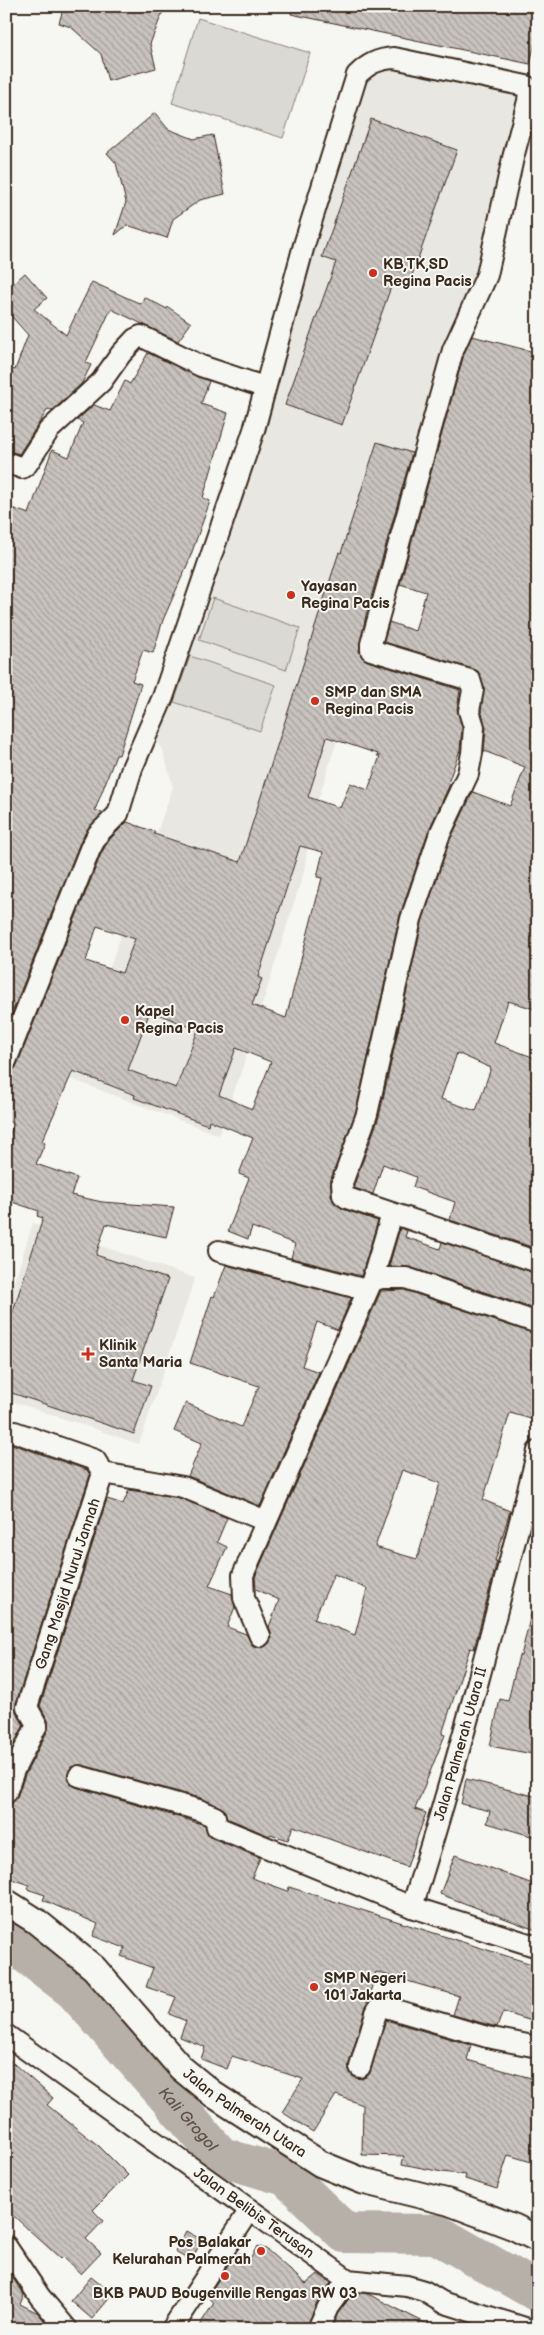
<svg xmlns="http://www.w3.org/2000/svg" width="544" height="2335" viewBox="0 0 544 2335" font-family="'Balsamiq Sans',sans-serif">
<style>
.built{fill:#e8e7e2}
.green{fill:#dad9d3;stroke:#8a8278}
.lines{fill:none;stroke-linecap:round;stroke-linejoin:round}
.river{stroke:#b6b0a9;stroke-width:40}
.building{fill:url(#building-back-hatch);stroke:#3b2a1e;fill-rule:evenodd}
.minor-casing{stroke:#3b2a1e;stroke-width:24}
.tertiary-casing{stroke:#3b2a1e;stroke-width:29}
.minor{stroke:#f6f6f2;stroke-width:20}
.tertiary{stroke:#f6f6f2;stroke-width:25}
.poi-dot{fill:#c8321e;stroke:#f6f6f2;stroke-width:2}
.labels{text-anchor:middle;dominant-baseline:central;stroke-width:4;stroke-linejoin:round;paint-order:stroke}
.poi-label{font-size:15px;font-weight:bold;fill:#3b2a1e;stroke:#f6f6f2;text-anchor:start}
.street-label{font-size:15px;fill:#3b2a1e;stroke:#f6f6f2}
.water-label{font-size:16px;font-style:italic;fill:#605248;stroke:#f6f6f2}
</style>
<defs>
<pattern id="building-back-hatch" width="6" height="6" patternUnits="userSpaceOnUse" patternTransform="scale(1.25)"><rect width="6" height="6" fill="#c8c3be"/><path d="M-1 5l2 2M0 0l6 6M5-1l2 2" fill="none" stroke="#a49f9a"/></pattern>
</defs>
<rect width="100%" height="100%" fill="#f6f6f2"/>
<filter id="ink" filterUnits="userSpaceOnUse"><feTurbulence type="fractalNoise" baseFrequency=".02" numOctaves="2"/><feDisplacementMap in="SourceGraphic" scale="10" xChannelSelector="R" yChannelSelector="G"/><feConvolveMatrix kernelMatrix="1 2 1 2 8 2 1 2 1" color-interpolation-filters="sRGB"/></filter>
<g filter="url(#ink)">
<g class="built">
<polygon points="387,63 533,93 441,377 391,570 312,819 304,871 244,1063 219,1135 71,1079 173,787 162,747 154,741 365,70"/>
<polygon points="33,1223 195,1278 139,1444 6,1399 6,1308"/>
</g>
<g class="green">
<polygon points="198,18 310,53 283,138 172,103"/>
<polygon points="213,598 300,628 286,670 199,640"/>
<polygon points="190,656 276,685 260,731 174,702"/>
</g>
<g class="lines">
<path class="river" id="s1" d="M6,1938L75,1991L221,2157L286,2176L345,2233L436,2234L538,2292"/>
</g>
<g class="building">
<polygon points="64,6 165,6 150,44 156,68 108,81 101,54 71,27 59,23"/>
<polygon points="292,6 538,6 538,29 530,64 291,14"/>
<polygon points="155,113 168,129 194,139 213,135 225,194 200,200 173,219 167,238 127,225 115,235 126,202 116,163 107,153"/>
<polygon points="371,119 457,150 407,289 392,284 342,425 285,405 336,262 322,257"/>
<polygon points="25,273 47,298 34,309 66,335 92,282 141,304 144,297 167,309 168,307 191,323 178,341 111,309 86,362 91,365 82,383 52,411 48,409 19,454 6,450 6,367 15,370 28,335 6,310 6,290"/>
<path d="M472,336L538,353V634L530,660L538,662V1010L508,1001L494,1043L538,1059V1249L450,1220L455,1202L413,1187L416,1177L383,1164L373,1194L354,1188V1185L379,1117L422,922L450,840L473,792L510,806L525,767L484,751L486,728L481,710L484,687L478,671L384,642L389,622L415,631L426,592L400,584L464,354ZM457,1053L491,1068L476,1111L441,1099Z"/>
<polygon points="148,353 209,381 201,404 228,413 203,498 210,501 188,563 163,620 153,653 143,650 132,681 141,684 119,755 116,755 95,810 103,813 88,828 79,845 6,1028 6,678 11,661 6,660 6,506 29,514 52,450 69,457 83,423 77,420 94,405 110,411 125,381 130,384"/>
<path d="M377,442L412,453L366,615L359,651L362,657L368,661L460,690L457,709L462,728L460,750L448,783L450,784L428,832L400,915L356,1111L331,1179V1196L336,1204L343,1209L378,1221L361,1276L291,1258L295,1244L252,1227L248,1239L228,1231L249,1178L239,1174L253,1138L209,1120L208,1125L134,1098L135,1095L73,1071L42,1141L45,1143L36,1164L77,1178L71,1195L102,1202L174,1207L166,1237L106,1224L96,1255L168,1279L133,1380L151,1386L134,1434L6,1391V1333L43,1218L37,1216L39,1211L6,1200V1143L14,1124L6,1120V1073L13,1071L17,1065L101,854L108,841L127,822L155,832L154,834L240,862L339,552L341,553ZM327,737L378,754L377,756H380L368,790L350,783L340,808L308,797ZM300,846L323,852L317,877L322,878L286,1018L252,1005L262,979L258,977ZM97,926L135,939L122,973L86,961ZM150,1011L198,1030L176,1088L128,1070ZM236,1048L271,1062L252,1109L219,1095Z"/>
<polygon points="400,1228 407,1231 405,1237 440,1249 442,1242 538,1274 538,1310 410,1267 389,1266"/>
<polygon points="226,1265 351,1298 338,1330 317,1322 302,1366 319,1372 260,1506 188,1476 202,1443 174,1431 186,1403 241,1427 259,1386 190,1363 212,1296 214,1297"/>
<path d="M404,1290L538,1335V1421L510,1413L483,1500L510,1511L495,1561H497L474,1649L470,1648L442,1734L445,1735L415,1809L426,1813L407,1867L293,1826L288,1840L270,1834L269,1836L227,1818L224,1809L204,1799L82,1765L71,1767L67,1778L70,1784L76,1787L205,1825L208,1834L212,1838L260,1858L252,1878L288,1891L289,1887L538,1966V2023L503,2012L497,2027L453,2015L459,1996L376,1972L349,2064V2070L356,2078L362,2079L368,2075L386,2020L471,2045L467,2060L538,2080V2164L508,2155L497,2189L465,2179L466,2175L442,2172L402,2164L404,2156L362,2155L363,2105L336,2095L313,2132L282,2112L303,2079L232,2056L227,2069L201,2059L205,2047L180,2037L186,2021L169,2014L176,1997L146,1987L153,1968L121,1956L125,1948L93,1936L98,1924L43,1900L45,1895L27,1889L29,1885L6,1877V1817L11,1804L17,1797L25,1775L48,1730V1720L40,1706L107,1499L123,1504L129,1490L180,1498L227,1518L217,1542L227,1547L209,1586L232,1594L235,1607L227,1627L246,1634L253,1646L265,1647L272,1638L269,1627L279,1600L256,1589L255,1577L381,1291ZM402,1470L440,1483L417,1559L375,1547ZM334,1574L367,1589L355,1635L314,1619Z"/>
<polygon points="6,1442 87,1470 90,1475 16,1703 16,1712 24,1725 6,1759"/>
<polygon points="531,1614 538,1615 538,1755 490,1746 500,1699 508,1701 519,1655 521,1656"/>
<polygon points="466,1779 538,1797 538,1838 487,1823 490,1811 461,1804"/>
<polygon points="455,1855 538,1886 538,1931 440,1894"/>
<polygon points="6,2057 53,2098 47,2105 99,2146 128,2175 93,2210 103,2221 86,2239 101,2253 81,2274 63,2257 61,2259 6,2209"/>
<polygon points="186,2231 202,2240 191,2261 175,2252"/>
<polygon points="257,2246 266,2249 306,2284 318,2274 331,2283 317,2302 306,2329 197,2329 214,2303 208,2296 231,2260 239,2253 248,2264"/>
<polygon points="6,2272 10,2274 24,2295 20,2304 38,2313 51,2329 6,2329"/>
<polygon points="91,2277 113,2294 92,2319 71,2301"/>
<polygon points="354,2292 368,2294 437,2329 331,2329 338,2313"/>
</g>
<g class="lines">
<g class="minor-casing">
<g id="minor">
<polyline points="6,462 22,468 27,464 49,430 101,382 121,354 135,339 141,336 201,366 264,387"/>
<path d="M6,1061L90,849L98,834L118,814L132,768L163,697L254,430L304,245L357,75C368,64 378,59 394,58L526,86L529,91L528,101L513,158L487,275L453,350L371,644V650L470,680L473,690L469,711L474,727L472,753L468,774L439,836L411,919L367,1114L342,1183L343,1195L347,1198L538,1262"/>
<polyline points="219,1251 366,1290"/>
<polyline points="372,1281 392,1214"/>
<polyline points="6,1429 95,1460 103,1473 27,1707 37,1725 14,1770 6,1793"/>
<polyline points="103,1473 183,1487 266,1521"/>
<polyline points="260,1636 244,1598 243,1575 372,1281 382,1278 406,1278 538,1323"/>
<polyline points="79,1776 199,1810 215,1817 217,1827 412,1907 538,1947"/>
<path id="s2" d="M412,1907C460,1756 499,1604 538,1451"/>
<path id="s3" d="M6,2035L348,2280L407,2286L424,2291L442,2302L528,2329"/>
<polyline points="360,2067 376,2013 379,2007 382,2006 487,2037 538,2047"/>
<polyline points="6,2246 40,2297 67,2329"/>
<polyline points="172,2329 250,2210"/>
<polyline points="318,2329 328,2307 348,2280"/>
</g>
</g>
<g class="tertiary-casing">
<g id="tertiary">
<path id="s4" d="M6,1902L36,1921L94,1968L181,2068L214,2095L321,2164L363,2181L448,2202L514,2227L538,2239"/>
</g>
</g>
<use href="#minor" class="minor"/>
<use href="#tertiary" class="tertiary"/>
</g>
</g>
<g class="poi-dot">
<circle cx="373" cy="273" r="5"/>
<circle cx="291" cy="595" r="5"/>
<circle cx="315" cy="701" r="5"/>
<circle cx="125" cy="1020" r="5"/>
<path d="M85.5 1346.5h5v5h5v5h-5v5h-5v-5h-5v-5h5z"/>
<circle cx="314" cy="1987" r="5"/>
<circle cx="261" cy="2251" r="5"/>
<circle cx="225" cy="2276" r="5"/>
</g>
<g class="labels">
<g class="poi-label">
<text x="383" y="264">KB,TK,SD<tspan x="383" dy="17">Regina Pacis</tspan></text>
<text x="301" y="586">Yayasan<tspan x="301" dy="17">Regina Pacis</tspan></text>
<text x="325" y="692">SMP dan SMA<tspan x="325" dy="17">Regina Pacis</tspan></text>
<text x="135" y="1011">Kapel<tspan x="135" dy="17">Regina Pacis</tspan></text>
<text x="99" y="1345">Klinik<tspan x="99" dy="17">Santa Maria</tspan></text>
<text x="324" y="1978">SMP Negeri<tspan x="324" dy="17">101 Jakarta</tspan></text>
<text x="251" y="2242" text-anchor="end">Pos Balakar<tspan x="251" dy="17">Kelurahan Palmerah</tspan></text>
<text x="225" y="2293" text-anchor="middle">BKB PAUD Bougenville Rengas RW 03</text>
</g>
<g class="street-label">
<text transform="translate(68 1584) rotate(-72)">Gang Masjid Nurul Jannah</text>
<text stroke="none"><textPath href="#s2" startOffset="170">Jalan Palmerah Utara II</textPath></text>
<text stroke="none"><textPath href="#s4" startOffset="321">Jalan Palmerah Utara</textPath></text>
<text stroke="none"><textPath href="#s3" startOffset="305">Jalan Belibis Terusan</textPath></text>
</g>
<g class="water-label">
<text stroke="none"><textPath href="#s1" startOffset="258">Kali Grogol</textPath></text>
</g>
</g>
<rect width="544" height="2335" fill="none" stroke="#f6f6f2" stroke-width="25"/>
<rect x="12" y="12" width="519" height="2310" fill="none" stroke="#3b2a1e" stroke-width="2" filter="url(#ink)"/>
</svg>
